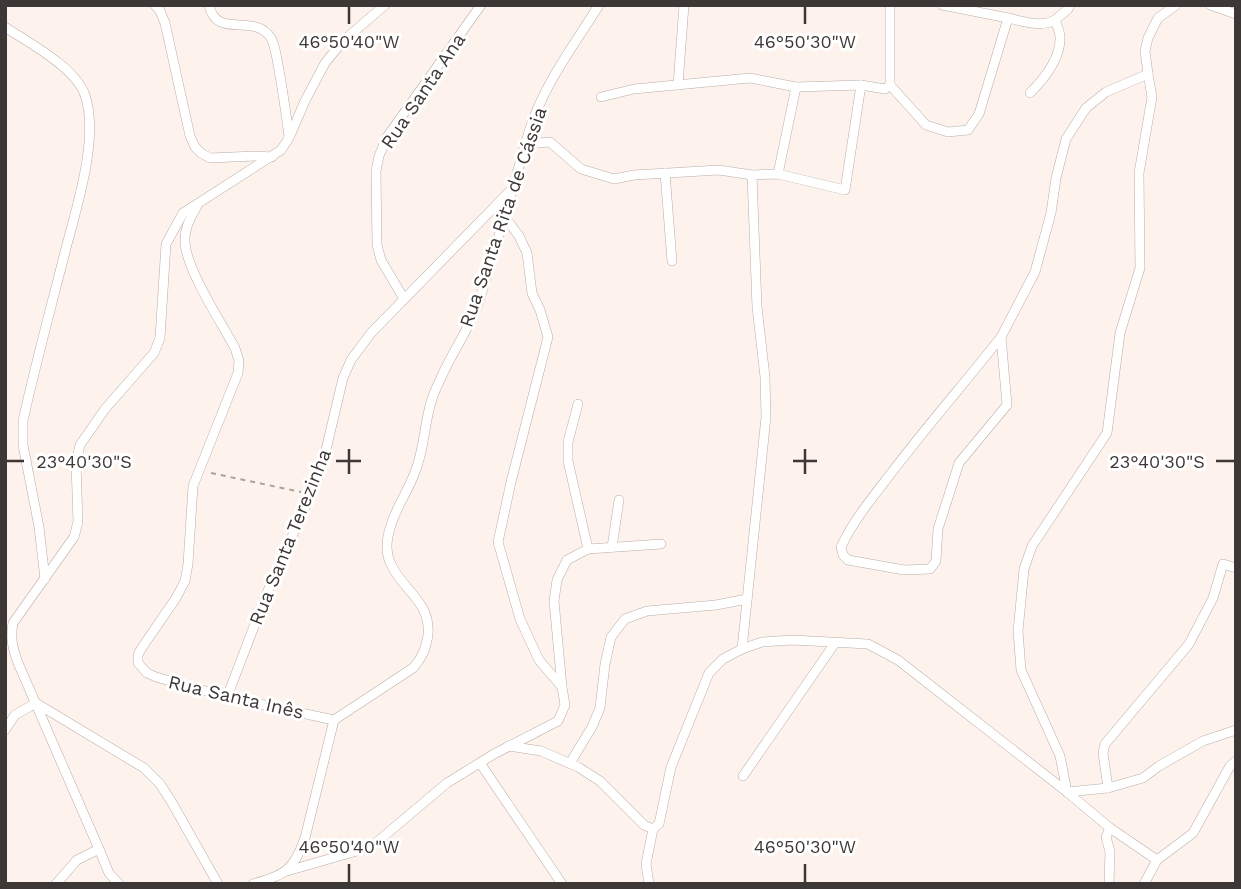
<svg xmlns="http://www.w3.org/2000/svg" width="1241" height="889" viewBox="0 0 1241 889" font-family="'Work Sans',sans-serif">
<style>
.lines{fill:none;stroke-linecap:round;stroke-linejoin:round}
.street-casing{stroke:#b9ada8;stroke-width:10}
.path{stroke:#aba29e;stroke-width:2;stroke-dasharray:5 5;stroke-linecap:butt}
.street{stroke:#fff;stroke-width:9}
.ticks{fill:none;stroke:#3d3836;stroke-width:2.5}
.labels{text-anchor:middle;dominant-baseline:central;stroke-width:6;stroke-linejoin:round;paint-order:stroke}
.street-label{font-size:19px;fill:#3d3836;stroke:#fff}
.ticks-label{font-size:18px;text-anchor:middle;fill:#3d3836;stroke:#fff;stroke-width:6;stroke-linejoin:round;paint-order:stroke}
</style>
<rect width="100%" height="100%" fill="#fef2ed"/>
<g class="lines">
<g class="street-casing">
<g id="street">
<polyline points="155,5 160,11 165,23 190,136 195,147 201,153 210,158 255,156 272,157"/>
<path d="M209,5C216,40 255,12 271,38C276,48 277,60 279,70C283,92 286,114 289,136"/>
<polyline points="1210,5 1236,14"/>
<path d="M1008,18C1023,21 1041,28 1055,20C1057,26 1060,32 1060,37C1061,59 1044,79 1030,93"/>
<polyline points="1055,20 1068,9 1070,5"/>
<path d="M5,27C29,43 75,67 85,95C100,139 75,212 64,256C50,311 35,366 23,421V445L39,527L45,579"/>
<polyline points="1148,74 1152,97 1139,173 1140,268 1120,333 1107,433 1032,546 1024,569 1018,631 1021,670 1060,756 1067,792 1108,788 1143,778 1159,766 1203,741 1236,730"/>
<polyline points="678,85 684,5"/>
<polyline points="861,85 885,89 890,85 890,5"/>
<polyline points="890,85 926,125 948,132 968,130 979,114 1008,18 942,5"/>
<polyline points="601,97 634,89 750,78 796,87 778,174"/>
<polyline points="526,144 550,142 581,169 614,179 634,175 719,170 752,175"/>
<polyline points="665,173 672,261"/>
<path d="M197,206C191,217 184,228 185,242C186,269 221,322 235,348L239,361L238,373L193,486L188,564L185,581L176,598L141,649L138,655V663L147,673L156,677L227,697L334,720"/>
<polyline points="404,299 381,260 377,245 376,171 379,156 387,137 481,5"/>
<path d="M1001,337C964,384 925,428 889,476C872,498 853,521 841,547L843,555L848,560L904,570L930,569L936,561L938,529L959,463L1007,405L1001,337L1035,272L1051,213L1056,178L1066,139L1086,108L1106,92L1148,74L1145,51L1148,38L1158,18L1176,5"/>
<polyline points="578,404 568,442 568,461 588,549"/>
<polyline points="612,547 619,500"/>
<polyline points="742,649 766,417 765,377 757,307 752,175 778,174 845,190 861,85 796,87"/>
<polyline points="562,687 554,601 557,580 567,560 588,549 661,544"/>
<polyline points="227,697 266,595 319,476 325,454 343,378 351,360 371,333 511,190"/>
<polyline points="5,730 15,715 36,703 144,768 160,784 171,801 218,884"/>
<polyline points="508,746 541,751 578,767 600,781 644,825 653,829 659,824 671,767 709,673 723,659 742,649 762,642 792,640 868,644 898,660 1067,792 1110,828 1157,860"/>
<polyline points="480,763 562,884"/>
<polyline points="570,763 592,727 600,708 605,664 611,637 625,619 647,611 716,605 747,599"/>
<polyline points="743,776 835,643"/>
<polyline points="1108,788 1103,753 1105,744 1189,644 1213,598 1223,564 1236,568"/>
<polyline points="287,871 371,847 447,783 494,754 558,721 565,705 562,687 539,660 520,619 498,542 511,482 548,337 540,310 532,293 527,253 519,236 504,216"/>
<polyline points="56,884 77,860 99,849"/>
<path d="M119,884L109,873L99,849L18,663C13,649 10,638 13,623L74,537L78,522L76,463L80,445L105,409L154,353L160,338L166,244L183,213L281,150L289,138L305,101L325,63L343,41L385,5"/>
<path d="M253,884C285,874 293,872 305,838L334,720L413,668C422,658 426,649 428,635C431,600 401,590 390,562C385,551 387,537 391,525C397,506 408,491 415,472C423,453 424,431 429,410C431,400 435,390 440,380C451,354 468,331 478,304C492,262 504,219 516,176C522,158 526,138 533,120C548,79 576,42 599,5"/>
<polyline points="649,884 646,864 653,829"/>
<polyline points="1109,884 1110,852 1106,837 1110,828"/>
<polyline points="1144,884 1157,860 1193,833 1230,766 1236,761"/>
</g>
</g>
<polyline class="path" points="211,473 301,492"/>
<use href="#street" class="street"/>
</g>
<path class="ticks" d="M349,7V24M805,7V24M349,449V474M805,449V474M7,461H24M336,461H361M793,461H817M1216,461H1234M349,864V882M805,864V882"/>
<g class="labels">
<g class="street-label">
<text transform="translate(423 91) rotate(-56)">Rua Santa Ana</text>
<text transform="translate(503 217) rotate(-71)">Rua Santa Rita de Cássia</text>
<text transform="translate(290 537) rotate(-68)">Rua Santa Terezinha</text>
<text transform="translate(236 697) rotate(13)">Rua Santa Inês</text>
</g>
</g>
<g class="ticks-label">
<text x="349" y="48">46°50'40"W</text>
<text x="805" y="48">46°50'30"W</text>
<text x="84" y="468">23°40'30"S</text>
<text x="1157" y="468">23°40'30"S</text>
<text x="349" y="853">46°50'40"W</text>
<text x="805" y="853">46°50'30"W</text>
</g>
<rect width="1241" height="889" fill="none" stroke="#3d3836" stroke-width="14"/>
</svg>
